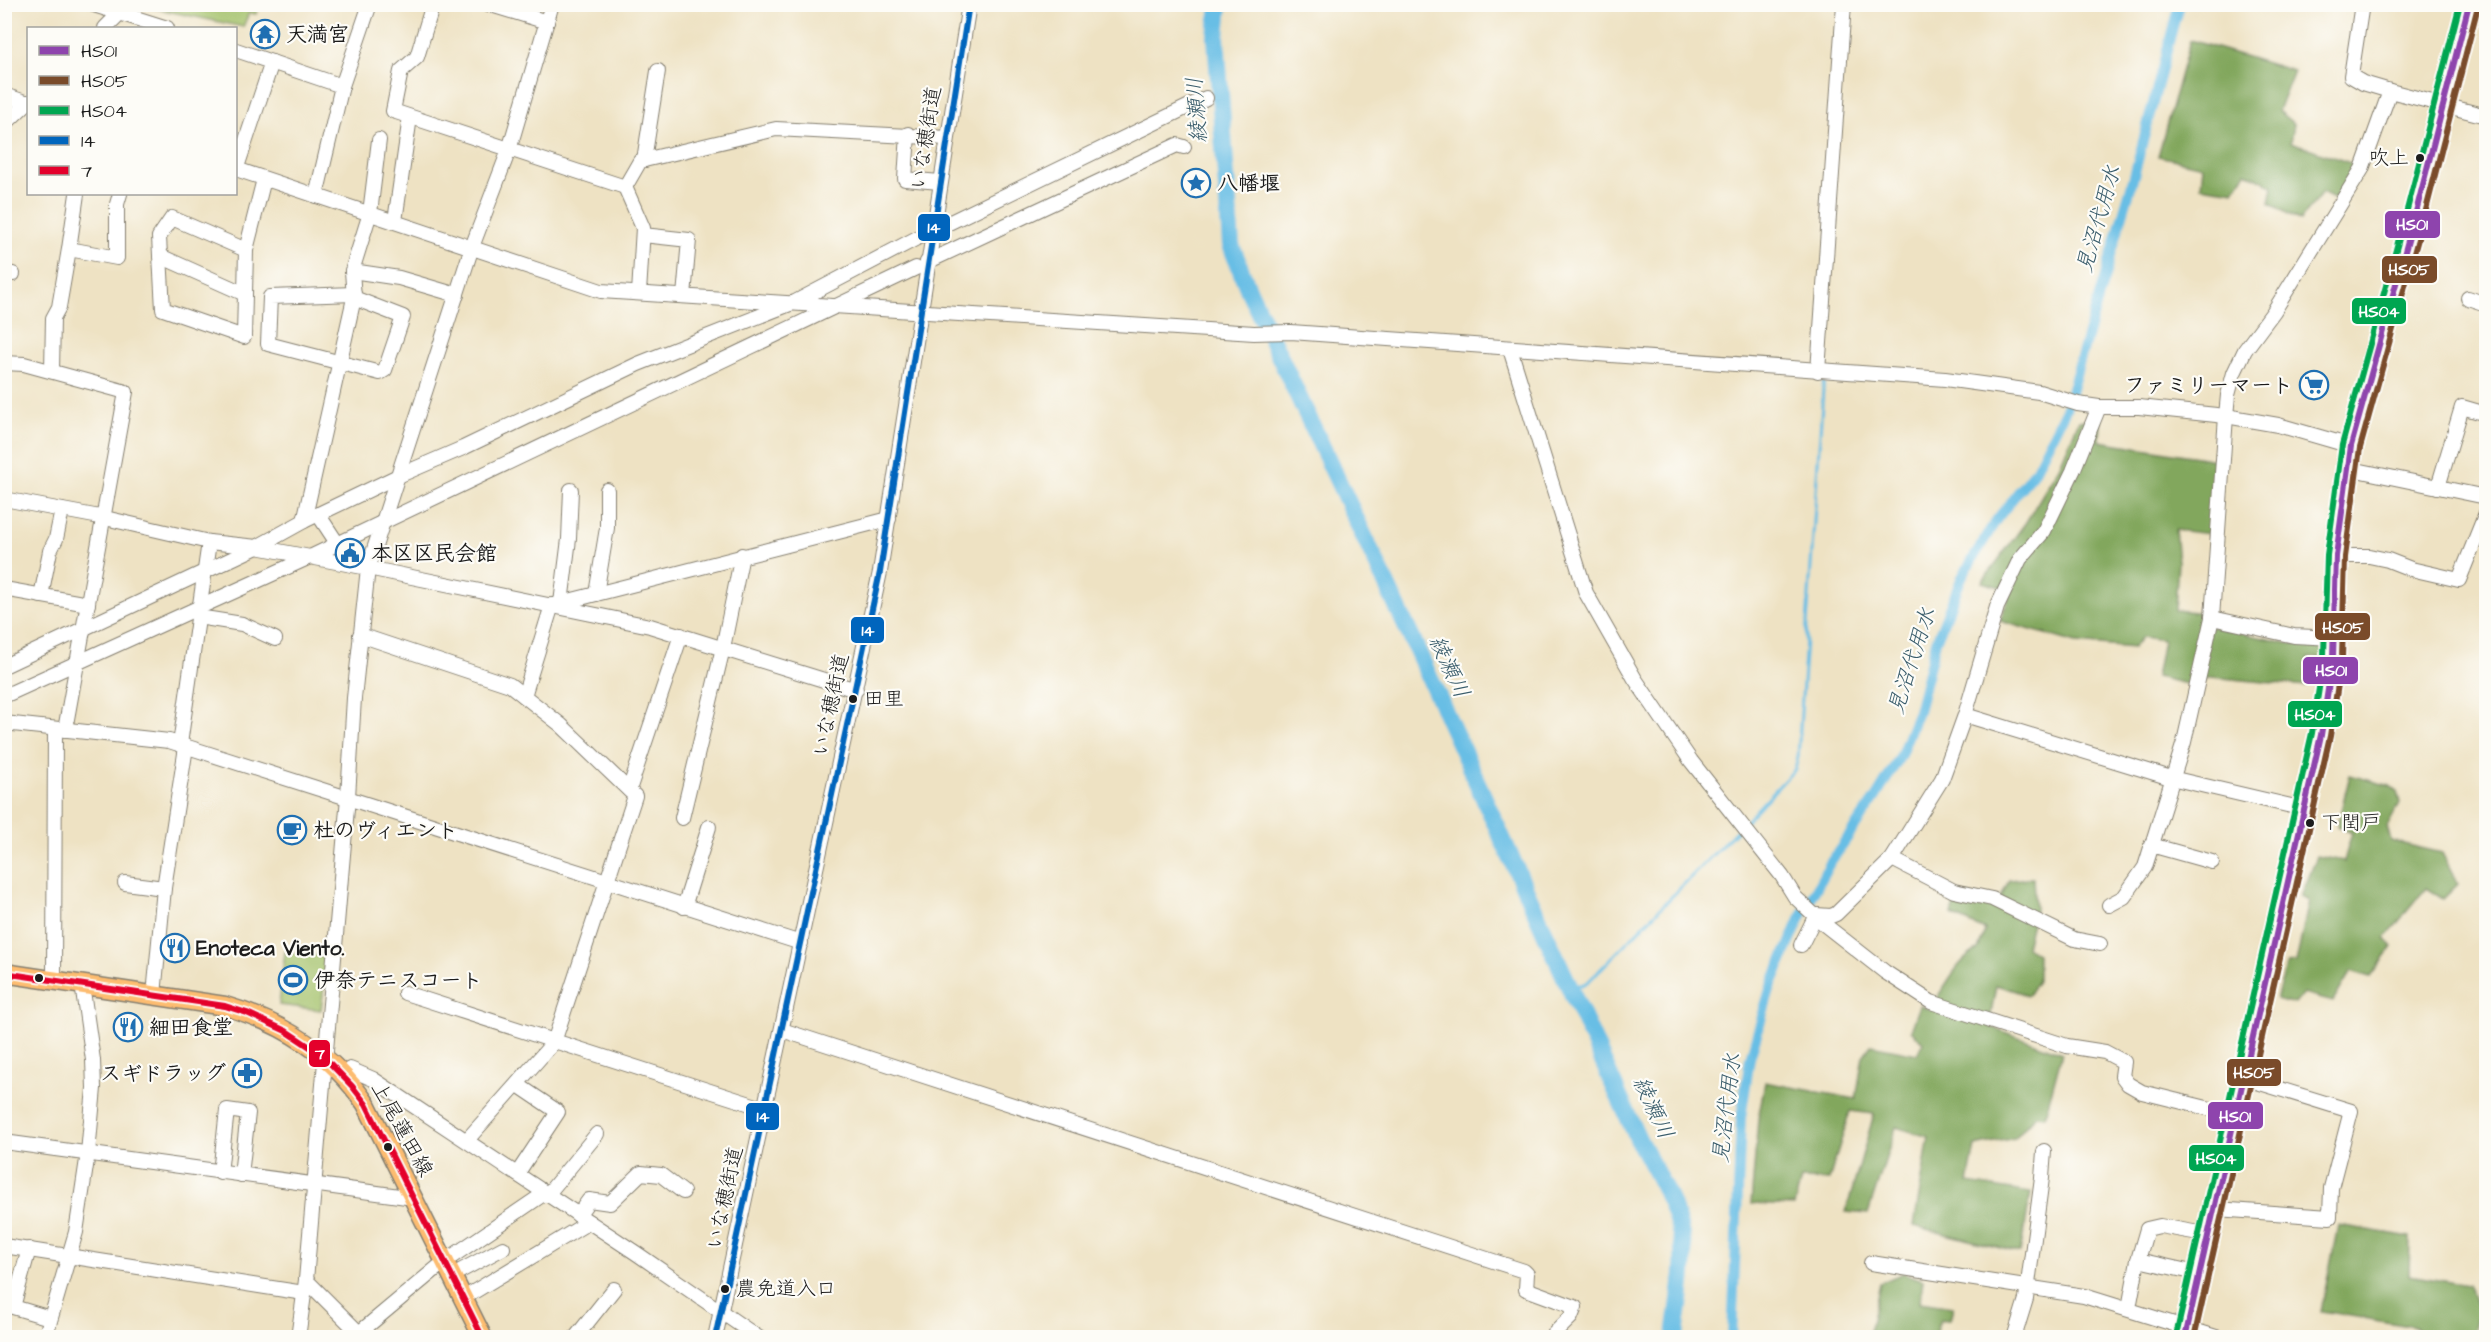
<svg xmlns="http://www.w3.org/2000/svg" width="2491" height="1342" viewBox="0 0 2491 1342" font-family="'Architects Daughter','Klee One',sans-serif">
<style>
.green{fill:#a3c169;stroke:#606e42;stroke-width:1.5}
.forest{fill:#82a75d;stroke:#4f623c;stroke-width:1.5}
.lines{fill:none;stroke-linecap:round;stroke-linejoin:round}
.stream{stroke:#68bee5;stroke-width:3}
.canal{stroke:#68bee5;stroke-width:10}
.river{stroke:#68bee5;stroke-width:18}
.minor-casing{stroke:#857f70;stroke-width:16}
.major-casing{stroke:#857f70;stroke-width:21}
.minor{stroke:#fff;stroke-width:14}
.major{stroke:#fdbc70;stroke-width:18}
.bus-1-casing{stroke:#fdfcf7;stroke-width:10}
.bus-2-casing{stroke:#fdfcf7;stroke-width:10}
.bus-3-casing{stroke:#fdfcf7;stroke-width:10}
.bus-4-casing{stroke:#fdfcf7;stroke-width:10}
.bus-5-casing{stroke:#fdfcf7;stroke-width:10}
.bus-1{stroke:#8e44ad;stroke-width:6}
.bus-2{stroke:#7a4b2a;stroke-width:6}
.bus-3{stroke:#00a651;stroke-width:6}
.bus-4{stroke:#0065bd;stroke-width:6}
.bus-5{stroke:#e4002b;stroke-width:6}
.bus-dot{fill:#1c1c1c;stroke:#fdfcf7;stroke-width:2}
.labels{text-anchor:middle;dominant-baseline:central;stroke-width:4.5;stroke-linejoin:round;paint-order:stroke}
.bus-label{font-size:20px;fill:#1c1c1c;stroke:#fdfcf7;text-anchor:start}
.poi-label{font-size:21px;font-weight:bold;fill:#1c1c1c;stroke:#fdfcf7;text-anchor:start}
.street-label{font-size:21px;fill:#1c1c1c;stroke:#fdfcf7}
.water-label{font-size:22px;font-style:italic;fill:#3a5d6c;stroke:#fdfcf7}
.line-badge{stroke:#fdfcf7;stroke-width:2}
.badge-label{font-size:16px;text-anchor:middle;font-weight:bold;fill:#fff}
</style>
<rect width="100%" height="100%" fill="#fdfcf7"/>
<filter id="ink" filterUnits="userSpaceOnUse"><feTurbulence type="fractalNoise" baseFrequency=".0167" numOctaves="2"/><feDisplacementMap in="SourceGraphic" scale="12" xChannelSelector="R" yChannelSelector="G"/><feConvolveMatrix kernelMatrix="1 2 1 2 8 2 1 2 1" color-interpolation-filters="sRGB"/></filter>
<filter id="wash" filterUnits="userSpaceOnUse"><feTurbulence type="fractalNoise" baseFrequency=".008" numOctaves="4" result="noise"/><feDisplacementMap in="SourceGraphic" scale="24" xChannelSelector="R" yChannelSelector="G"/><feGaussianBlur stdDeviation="1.35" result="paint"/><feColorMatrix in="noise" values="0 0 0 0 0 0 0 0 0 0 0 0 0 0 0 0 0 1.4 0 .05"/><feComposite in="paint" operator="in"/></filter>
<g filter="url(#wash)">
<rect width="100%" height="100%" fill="#eee2c3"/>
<g class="green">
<polygon points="139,5 260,4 260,5 256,14 249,13 243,27"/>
<polygon points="285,952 328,957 321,1010 279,1005"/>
</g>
<g class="forest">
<polygon points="2190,40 2294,71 2278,111 2294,124 2291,142 2359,166 2334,199 2322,193 2300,221 2270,203 2273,186 2246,172 2234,191 2201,186 2203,166 2158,156"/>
<polygon points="2079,420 2101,420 2100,441 2215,460 2216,496 2210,534 2175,530 2178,562 2175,610 2205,613 2204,625 2287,643 2324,646 2324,658 2308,658 2306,686 2211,677 2187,684 2156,677 2163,640 2142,637 2133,648 2076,643 2000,621 2011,590 1982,582 2026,522 2059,467"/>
<polygon points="2350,775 2390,786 2397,791 2400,803 2387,827 2391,841 2442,853 2458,884 2443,899 2426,888 2385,938 2392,947 2370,977 2351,971 2333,1002 2303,994 2295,1004 2276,999 2287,964 2296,963 2309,901 2301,897 2317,856 2344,861 2352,833 2337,826"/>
<path d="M2033,878L2035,910L2026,947L2038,955V981L2028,995L1996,985L1989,1026L2062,1053L2045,1116L2036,1115L2015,1138L1975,1146L1968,1183L2031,1193L2020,1253L1914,1226L1929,1137L1896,1127L1868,1214L1846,1212L1874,1114L1850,1111L1829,1180L1801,1179L1794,1206L1751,1204L1758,1119L1765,1082L1856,1099L1863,1056L1871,1045L1917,1054L1923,1042L1911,1031L1920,1005L1928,1009C1945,991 1955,960 1978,950L1985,930L1952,915L1957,896L2001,897L2009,880Z"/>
<polygon points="2338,1225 2410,1237 2409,1275 2467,1285 2479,1308 2474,1330 2478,1337 2422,1337 2415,1327 2321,1311"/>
<polygon points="1903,1273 1923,1280 1920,1302 1953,1307 1950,1319 1940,1320 1934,1337 1868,1338 1880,1283"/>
</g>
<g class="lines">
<g class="stream">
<polyline points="1744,823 1795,769 1798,757 1824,374"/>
<polyline points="1571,988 1587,983 1739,828"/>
</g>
<polyline class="canal" points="1732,1338 1741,1118 1750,1058 1770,989 1801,917 1830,863 1876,797 1900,757 1918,711 1936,641 1962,577 1997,519 2036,469 2066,409 2131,187 2179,4"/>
<path class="river" d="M1219,4L1216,37L1218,66L1231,245L1249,291L1413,641L1639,1141C1655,1171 1674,1202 1681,1235C1688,1267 1678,1305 1675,1338"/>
</g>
</g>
<g filter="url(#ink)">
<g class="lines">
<g class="minor-casing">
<g id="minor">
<polyline points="91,4 167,28"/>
<polyline points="433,4 417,57 401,71 393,111 625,187 640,161 776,129 947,138"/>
<polyline points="488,4 547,22"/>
<polyline points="2362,4 2351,76 2363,83 2390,91 2486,116"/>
<polyline points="105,28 129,4"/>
<polyline points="236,50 342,86"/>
<polyline points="4,95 28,103"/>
<polyline points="4,125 28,102"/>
<polyline points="908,134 905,179 940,182"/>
<polyline points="644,160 658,71"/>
<polyline points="236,169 601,291 1254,333 1291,332 1945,379 2039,392 2078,404 2099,407 2139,407 2226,416 2278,425 2351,446"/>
<polyline points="236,170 272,62"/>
<polyline points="625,187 643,228 639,293"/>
<polyline points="77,194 69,249 117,258 117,204 120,194"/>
<polyline points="316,196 342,86 370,4"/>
<polyline points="395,221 410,117"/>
<polyline points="932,231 1206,98"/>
<polyline points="643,235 689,240 684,296"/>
<polyline points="246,250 172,218 159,237 163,309 244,337 246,250 264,179"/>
<polyline points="160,256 245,294"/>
<polyline points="927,262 1177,145 1184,147"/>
<polyline points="352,271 399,278 457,295"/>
<polyline points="4,272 13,274"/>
<polyline points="354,294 270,297 268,344 380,373 385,370 403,317 354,298"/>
<polyline points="2468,298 2486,304"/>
<polyline points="1510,349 1586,593 1635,679 1691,761 1782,876 1795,897 1825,925 1885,972 1931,1002 2067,1046 2105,1052 2124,1062 2122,1076 2128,1084 2142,1092 2235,1115"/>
<polyline points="4,363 24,364 126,392 65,730"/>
<polyline points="52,371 53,318 59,307 69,249"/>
<polyline points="1818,371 1844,4"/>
<polyline points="2347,468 2486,497"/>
<polyline points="2438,487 2462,407 2486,414"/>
<polyline points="4,499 105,518 209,542 257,547 368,568 650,626 856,690"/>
<polyline points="318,514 337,543"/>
<polyline points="304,521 354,298 352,271 370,213 379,140"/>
<polyline points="2336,556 2369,556 2388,560 2411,569 2459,580 2486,513"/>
<polyline points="4,589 88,604"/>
<polyline points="596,594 607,528 607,490"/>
<polyline points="41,596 50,551 56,539 62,510"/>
<polyline points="561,603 569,539 571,490"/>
<polyline points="557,604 889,519"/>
<polyline points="198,617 242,624 275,639"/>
<polyline points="2212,618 2294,636 2333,638"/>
<polyline points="360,635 510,685 561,725 635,796 554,1042 467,1140"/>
<polyline points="4,666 257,547 304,521 398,476 463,448 638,364 795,302 919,237"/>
<polyline points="4,696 310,557 916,268"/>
<polyline points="524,696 552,605"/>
<polyline points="1965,715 2171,778 2304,809"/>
<polyline points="4,723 169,741 801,943"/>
<polyline points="180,744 209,542"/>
<polyline points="629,790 681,635"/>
<polyline points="682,818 723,648 742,555"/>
<polyline points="2151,845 2212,862"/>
<polyline points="1892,859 1954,891 1992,899 2074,939 2100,944"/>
<polyline points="125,883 164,888"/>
<polyline points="2109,905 2124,897 2145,867 2184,742 2212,618 2226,416 2228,395 2234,373 2245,350 2274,311 2362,169 2390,91"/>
<polyline points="684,907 709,827"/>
<polyline points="1816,915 1831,916 1836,914 1892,859 1942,779 1965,715 1997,607 2020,559 2044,531 2073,471 2099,407"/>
<polyline points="1801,945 1816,915"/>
<polyline points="54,981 55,729"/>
<polyline points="405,993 766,1109"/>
<polyline points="154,995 164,888 186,747"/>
<polyline points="782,1030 1524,1271 1527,1274 1526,1289 1575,1307 1571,1317 1550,1338"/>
<polyline points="343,1073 350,1069 373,1079 636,1253 759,1338"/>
<polyline points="4,1142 414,1198"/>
<polyline points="220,1173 227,1110 248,1113 241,1175"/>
<polyline points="517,1174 558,1112 518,1085"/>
<polyline points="547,1195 597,1134"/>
<polyline points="2216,1209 2330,1217 2331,1188 2351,1111 2244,1078"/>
<polyline points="578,1215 589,1200 610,1203 641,1173 661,1175 683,1192"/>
<polyline points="4,1246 304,1293"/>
<polyline points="29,1249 13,1307 50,1318"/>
<polyline points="2138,1260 2201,1274"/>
<polyline points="1871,1263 2084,1296 2219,1338"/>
<polyline points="451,1276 503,1248"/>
<polyline points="306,1280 359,1333 444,1262 545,1193"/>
<polyline points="462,1299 589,1222"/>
<polyline points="2129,1308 2138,1260 2147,1229 2160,1226 2210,1235"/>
<polyline points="45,1338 76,1232 88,1153 94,1088 93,1060 82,984"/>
<polyline points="298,1338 306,1280 348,797 354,698 368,568 472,247 509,150 552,4"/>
<polyline points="575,1338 614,1289"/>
<polyline points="715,1338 880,572 969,4"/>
<polyline points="2014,1338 2026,1299 2042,1178 2044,1151"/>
<polyline points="2185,1338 2321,735 2333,657 2336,556 2351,446 2417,208 2469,4"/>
</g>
</g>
<g class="major-casing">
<path id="major" d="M4,973L225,1006C284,1023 331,1053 366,1104L483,1338"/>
</g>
<use href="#minor" class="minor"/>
<use href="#major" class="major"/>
<g class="bus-1-casing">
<polyline id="bus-1" points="2185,1338 2321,735 2333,657 2336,556 2351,446 2417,208 2469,4"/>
</g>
<g class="bus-2-casing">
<polyline id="bus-2" points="2194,1338 2330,736 2342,658 2345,557 2360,448 2426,210 2478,6"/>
</g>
<g class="bus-3-casing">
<polyline id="bus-3" points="2176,1336 2312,733 2324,656 2327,555 2342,445 2408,206 2460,4"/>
</g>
<g class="bus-4-casing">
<polyline id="bus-4" points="715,1338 880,572 969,4"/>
</g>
<g class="bus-5-casing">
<polyline id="bus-5" points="4,973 225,1006 247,1013 286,1031 322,1055 352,1086 366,1104 483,1338"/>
</g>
<use href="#bus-1" class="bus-1"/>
<use href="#bus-2" class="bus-2"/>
<use href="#bus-3" class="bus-3"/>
<use href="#bus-4" class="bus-4"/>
<use href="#bus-5" class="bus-5"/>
</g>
</g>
<defs>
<g id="temple-ring" transform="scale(1.5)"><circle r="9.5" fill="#fdfcf7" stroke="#1f6fb2" stroke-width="1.5"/><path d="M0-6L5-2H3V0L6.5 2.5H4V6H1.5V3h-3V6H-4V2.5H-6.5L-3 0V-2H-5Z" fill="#1f6fb2"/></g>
<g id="sight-ring" transform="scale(1.5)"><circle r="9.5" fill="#fdfcf7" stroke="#1f6fb2" stroke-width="1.5"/><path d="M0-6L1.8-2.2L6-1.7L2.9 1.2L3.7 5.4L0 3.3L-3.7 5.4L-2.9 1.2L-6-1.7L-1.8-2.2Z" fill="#1f6fb2"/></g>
<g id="supermarket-ring" transform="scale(1.5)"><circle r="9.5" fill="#fdfcf7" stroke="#1f6fb2" stroke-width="1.5"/><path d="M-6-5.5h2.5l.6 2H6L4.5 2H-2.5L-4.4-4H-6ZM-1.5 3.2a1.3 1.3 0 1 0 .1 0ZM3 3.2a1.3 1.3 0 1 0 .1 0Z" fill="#1f6fb2"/></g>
<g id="civic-ring" transform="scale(1.5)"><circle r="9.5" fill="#fdfcf7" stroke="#1f6fb2" stroke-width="1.5"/><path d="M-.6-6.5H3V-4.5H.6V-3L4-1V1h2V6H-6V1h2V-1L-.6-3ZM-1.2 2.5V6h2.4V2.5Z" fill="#1f6fb2"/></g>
<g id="cafe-ring" transform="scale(1.5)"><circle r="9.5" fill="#fdfcf7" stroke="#1f6fb2" stroke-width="1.5"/><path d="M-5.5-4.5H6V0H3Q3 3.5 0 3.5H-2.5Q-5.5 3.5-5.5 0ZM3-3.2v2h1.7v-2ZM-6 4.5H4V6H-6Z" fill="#1f6fb2"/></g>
<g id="restaurant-ring" transform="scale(1.5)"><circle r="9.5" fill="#fdfcf7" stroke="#1f6fb2" stroke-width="1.5"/><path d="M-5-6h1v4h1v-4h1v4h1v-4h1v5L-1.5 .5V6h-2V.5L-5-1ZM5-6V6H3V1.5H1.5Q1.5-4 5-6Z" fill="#1f6fb2"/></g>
<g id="stadium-ring" transform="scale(1.5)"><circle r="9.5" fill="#fdfcf7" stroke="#1f6fb2" stroke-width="1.5"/><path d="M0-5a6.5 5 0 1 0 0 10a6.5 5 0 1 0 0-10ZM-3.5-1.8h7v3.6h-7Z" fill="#1f6fb2"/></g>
<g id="pharmacy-ring" transform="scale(1.5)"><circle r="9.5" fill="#fdfcf7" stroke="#1f6fb2" stroke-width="1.5"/><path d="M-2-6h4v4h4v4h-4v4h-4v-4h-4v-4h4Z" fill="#1f6fb2"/></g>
</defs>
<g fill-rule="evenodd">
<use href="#temple-ring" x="265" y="34"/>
<use href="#sight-ring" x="1196" y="183"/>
<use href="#supermarket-ring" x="2314" y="385"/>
<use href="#civic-ring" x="350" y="553"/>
<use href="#cafe-ring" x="292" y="830"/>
<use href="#restaurant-ring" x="175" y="948"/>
<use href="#stadium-ring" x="293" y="980"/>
<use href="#restaurant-ring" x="128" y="1027"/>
<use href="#pharmacy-ring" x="247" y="1073"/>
</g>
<g class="bus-dot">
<circle cx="2420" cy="158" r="5"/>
<circle cx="853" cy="699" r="5"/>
<circle cx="2310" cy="823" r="5"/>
<circle cx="39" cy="978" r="5"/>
<circle cx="388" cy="1147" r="5"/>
<circle cx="725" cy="1289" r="5"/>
</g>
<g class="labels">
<g class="bus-label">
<text x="2409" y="158" text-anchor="end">吹上</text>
<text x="864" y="699">田里</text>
<text x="2321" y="823">下閏戸</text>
<text x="736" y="1289">農免道入口</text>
</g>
<g class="poi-label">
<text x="286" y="34">天満宮</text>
<text x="1217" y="183">八幡堰</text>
<text x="2293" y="385" text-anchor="end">ファミリーマート</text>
<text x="371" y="553">本区区民会館</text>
<text x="313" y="830">杜のヴィエント</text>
<text x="196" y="948">Enoteca Viento.</text>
<text x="314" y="980">伊奈テニスコート</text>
<text x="149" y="1027">細田食堂</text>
<text x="226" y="1073" text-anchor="end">スギドラッグ</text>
</g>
<g class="street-label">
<text transform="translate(926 138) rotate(-81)">いな穂街道</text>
<text transform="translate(831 705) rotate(-78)">いな穂街道</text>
<text transform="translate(402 1129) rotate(61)">上尾蓮田線</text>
<text transform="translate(725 1198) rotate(-78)">いな穂街道</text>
</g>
<g class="water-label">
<text transform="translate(1197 110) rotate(-94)">綾瀬川</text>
<text transform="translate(2099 219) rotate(-74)">見沼代用水</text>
<text transform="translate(1912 661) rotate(-72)">見沼代用水</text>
<text transform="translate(1449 667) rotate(65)">綾瀬川</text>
<text transform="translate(1653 1108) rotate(65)">綾瀬川</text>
<text transform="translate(1727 1108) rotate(-83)">見沼代用水</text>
</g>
</g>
<g class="line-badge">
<rect x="2384" y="210" width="57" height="29" rx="6" fill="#8e44ad"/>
<rect x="917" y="213" width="34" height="29" rx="6" fill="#0065bd"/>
<rect x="2381" y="255" width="57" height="29" rx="6" fill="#7a4b2a"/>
<rect x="2351" y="297" width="56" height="28" rx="6" fill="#00a651"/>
<rect x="2314" y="612" width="57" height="29" rx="6" fill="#7a4b2a"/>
<rect x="850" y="616" width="35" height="28" rx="6" fill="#0065bd"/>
<rect x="2302" y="656" width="57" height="29" rx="6" fill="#8e44ad"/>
<rect x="2287" y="700" width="56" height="28" rx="6" fill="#00a651"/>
<rect x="308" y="1039" width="23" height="29" rx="6" fill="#e4002b"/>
<rect x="2226" y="1058" width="56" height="29" rx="6" fill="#7a4b2a"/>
<rect x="2207" y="1101" width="57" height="29" rx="6" fill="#8e44ad"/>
<rect x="745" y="1102" width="35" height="29" rx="6" fill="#0065bd"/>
<rect x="2188" y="1144" width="57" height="28" rx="6" fill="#00a651"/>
</g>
<g class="badge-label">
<text x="2412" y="230">HS01</text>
<text x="934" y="233">14</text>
<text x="2409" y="275">HS05</text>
<text x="2379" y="317">HS04</text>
<text x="2343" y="633">HS05</text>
<text x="868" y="636">14</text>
<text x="2331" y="676">HS01</text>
<text x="2315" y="720">HS04</text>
<text x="320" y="1059">7</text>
<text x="2254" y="1078">HS05</text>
<text x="2235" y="1122">HS01</text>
<text x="763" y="1122">14</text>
<text x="2216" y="1164">HS04</text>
</g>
<rect width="2491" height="1342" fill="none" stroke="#fdfcf7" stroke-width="24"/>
<rect x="27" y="27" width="210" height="168" fill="#fdfcf7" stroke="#a3a29f" stroke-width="1.5"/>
<rect x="39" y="46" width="30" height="9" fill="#8e44ad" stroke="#a3a29f" stroke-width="1.5"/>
<text x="81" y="57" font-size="18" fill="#1c1c1c">HS01</text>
<rect x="39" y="76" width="30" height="9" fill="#7a4b2a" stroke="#a3a29f" stroke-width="1.5"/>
<text x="81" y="87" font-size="18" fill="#1c1c1c">HS05</text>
<rect x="39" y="106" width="30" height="9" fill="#00a651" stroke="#a3a29f" stroke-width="1.5"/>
<text x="81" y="117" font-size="18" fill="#1c1c1c">HS04</text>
<rect x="39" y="136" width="30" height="9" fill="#0065bd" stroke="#a3a29f" stroke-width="1.5"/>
<text x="81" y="147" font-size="18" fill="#1c1c1c">14</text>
<rect x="39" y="166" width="30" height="9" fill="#e4002b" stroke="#a3a29f" stroke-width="1.5"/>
<text x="81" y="177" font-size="18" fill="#1c1c1c">7</text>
</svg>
